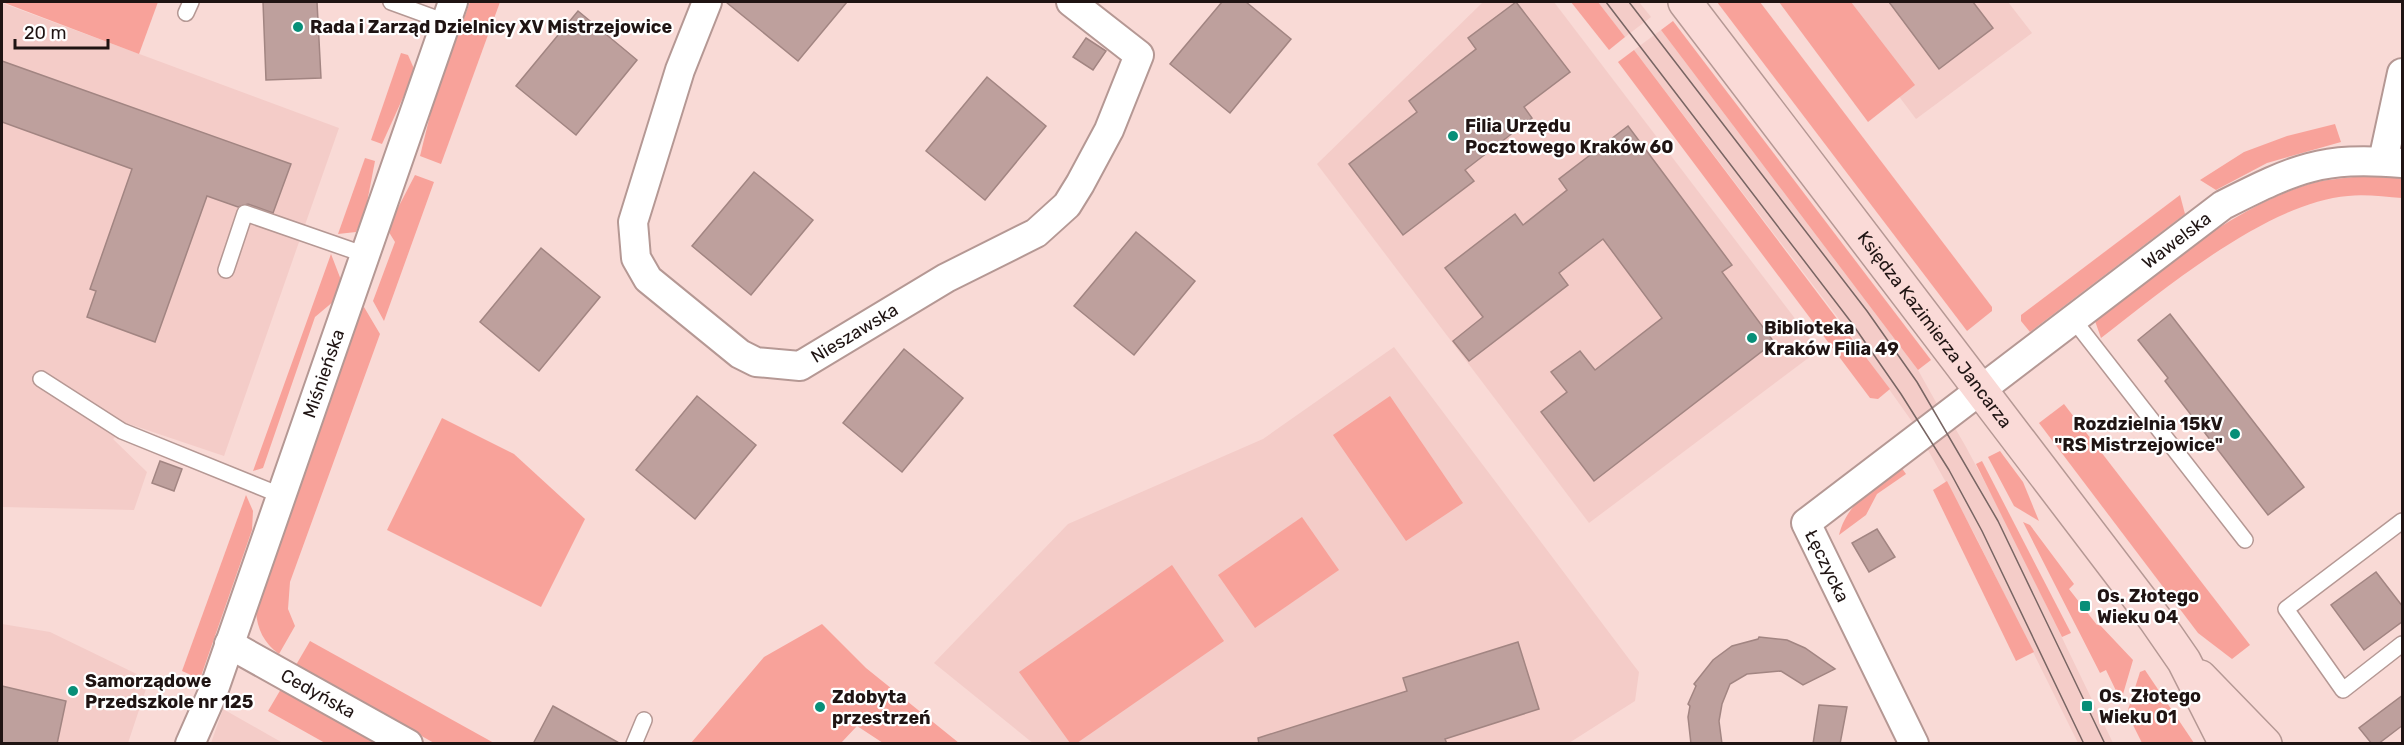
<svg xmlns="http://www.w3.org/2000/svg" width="2404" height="745" viewBox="0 0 2404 745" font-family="Rubik,sans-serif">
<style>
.built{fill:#f4ccc8}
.green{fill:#f8a29a}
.building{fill:#bea09d;stroke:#a28582;stroke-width:1.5}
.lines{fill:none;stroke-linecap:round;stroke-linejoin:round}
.lane-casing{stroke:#b59894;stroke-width:18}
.street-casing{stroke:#b59894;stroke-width:32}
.secondary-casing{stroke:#b59894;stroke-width:36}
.lane{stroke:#fff;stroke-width:15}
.street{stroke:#fff;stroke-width:28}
.secondary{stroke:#fadad7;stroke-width:33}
.tram{stroke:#786563;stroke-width:1.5}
.poi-dot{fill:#078f78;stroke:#fff;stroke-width:2}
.labels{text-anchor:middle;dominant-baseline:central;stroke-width:4.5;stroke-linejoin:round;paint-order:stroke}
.poi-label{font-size:18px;font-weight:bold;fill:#1f1413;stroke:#fff;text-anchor:start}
.street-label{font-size:18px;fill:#1f1413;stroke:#fff}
</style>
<rect width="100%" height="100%" fill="#f9dad6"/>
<g class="built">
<polygon points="1483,2 1554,2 1819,350 1589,523 1317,164"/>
<polygon points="1598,2 1639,2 1651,17 1625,37"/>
<polygon points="1828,2 2008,2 2032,33 1916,119"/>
<polygon points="2,3 339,128 224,456 129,424 113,439 147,472 134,510 2,507"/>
<polygon points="1661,30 1918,370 1951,429 1955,428 1966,447 2004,518 2113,743 2078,743 1975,535 1913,423 1845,327 1634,50"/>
<polygon points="1394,347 1632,663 1639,672 1635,701 1569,743 1034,744 934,663 1068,524 1263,439"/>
<polygon points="2,624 50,632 149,680 128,743 2,743"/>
<polygon points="223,709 267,734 283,743 211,743"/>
</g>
<g class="green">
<polygon points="2,2 158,2 139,54"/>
<polygon points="470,2 500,2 441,164 420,156 434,99"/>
<polygon points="1571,2 1598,2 1625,37 1609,50"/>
<polygon points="1717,2 1760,2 1992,307 1992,311 1967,331"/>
<polygon points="1779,2 1851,2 1915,85 1868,122"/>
<polygon points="1673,21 1931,360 1918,370 1661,30"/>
<polygon points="1634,50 1890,389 1878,399 1870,398 1618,62"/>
<polygon points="401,53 408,55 415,71 382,144 371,140"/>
<polygon points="2335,124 2341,142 2267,163 2216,190 2200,180 2244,152 2287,136"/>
<polygon points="365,158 375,161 365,213 356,232 338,234"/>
<polygon points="415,175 434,182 384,321 373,301 395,242 387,229"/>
<path d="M2360,176L2402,178V198C2385,197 2365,194 2348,196C2266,203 2165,289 2101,338L2095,321C2155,271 2232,209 2306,185C2323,179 2343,179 2360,176Z"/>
<polygon points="2180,195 2185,214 2030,332 2021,321 2021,315"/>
<polygon points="331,254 341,280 334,301 315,317 263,468 253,471"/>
<path d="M364,307L380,334L290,582L288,609L295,626L279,654C264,643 257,629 256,611L358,311Z"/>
<polygon points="1390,396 1463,503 1406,541 1333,435"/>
<polygon points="2064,404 2250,645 2232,659 2198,633 2039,423"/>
<polygon points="442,418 514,454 585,519 541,607 387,530"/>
<polygon points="2000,451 2023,482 2039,521 2014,506 1988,457"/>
<polygon points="1982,461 2071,633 2062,637 1976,464"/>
<path d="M1901,467L1906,474L1877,494L1866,515L1839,535C1847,502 1876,486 1901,467Z"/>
<polygon points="1947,481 2034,652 2016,661 1933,490"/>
<polygon points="246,495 253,511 252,530 200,679 182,671"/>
<polygon points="1302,517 1339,570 1255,628 1218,575"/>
<polygon points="2023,522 2030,525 2074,584 2069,589 2097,625 2099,624 2133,660 2121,701 2106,670 2100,673"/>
<polygon points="1172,565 1224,641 1077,743 1070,743 1019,672"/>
<polygon points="822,624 866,668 959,743 883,743 857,726 841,743 691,743 764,657"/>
<polygon points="310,641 494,743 434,743 296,665"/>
<polygon points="2145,670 2194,743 2142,743 2127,713 2140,672"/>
<polygon points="281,689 380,743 325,743 268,711"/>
</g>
<g class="building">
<polygon points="263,2 317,2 321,78 266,80"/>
<polygon points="726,2 847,2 798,61"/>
<polygon points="1222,2 1246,2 1291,39 1230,113 1170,64"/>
<polygon points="1516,2 1570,72 1524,107 1532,118 1465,170 1474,181 1403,235 1349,164 1417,112 1409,101 1476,49 1468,38"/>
<polygon points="1889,2 1973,2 1993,28 1939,69"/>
<polygon points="578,11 637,60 576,135 516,86"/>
<polygon points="1086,38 1106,51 1093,70 1073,57"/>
<polygon points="2,61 291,164 273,213 248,204 238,207 207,196 155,342 87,317 96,291 90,289 132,169 2,122"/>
<polygon points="987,77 1046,126 985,200 926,151"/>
<polygon points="1628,126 1732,265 1722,272 1774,342 1594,481 1541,412 1567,392 1551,372 1580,351 1595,370 1662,318 1603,239 1559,273 1568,285 1469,361 1453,341 1483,317 1445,268 1515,214 1523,225 1567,190 1559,179"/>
<polygon points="754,172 813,220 751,295 692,246"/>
<polygon points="1136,232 1195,281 1134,355 1074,306"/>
<polygon points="541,248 600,297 539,371 480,322"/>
<polygon points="2170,314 2304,487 2268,515 2165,381 2168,378 2138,340"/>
<polygon points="904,349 963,398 902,472 843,423"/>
<polygon points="697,396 756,445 695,519 636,470"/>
<polygon points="160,461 182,469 174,491 152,483"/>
<polygon points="1877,529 1895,557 1869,572 1852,543"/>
<polygon points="2376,572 2403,607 2403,621 2364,650 2331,605"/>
<polygon points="1759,637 1787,640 1805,648 1835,669 1803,685 1781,671 1747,674 1730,684 1722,704 1719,721 1722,744 1691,744 1688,717 1690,706 1688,704 1696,686 1694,684 1713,660 1732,646 1758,639"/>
<polygon points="1518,642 1539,709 1445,739 1447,744 1259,744 1258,738 1407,691 1403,678"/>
<polygon points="2,686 66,701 57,744 2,744"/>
<polygon points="2403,695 2403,725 2378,744 2372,744 2359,728"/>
<polygon points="1819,705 1847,707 1840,744 1813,744"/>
<polygon points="553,706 621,744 533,744"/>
</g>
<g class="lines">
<g class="lane-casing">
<g id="lane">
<polyline points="391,2 446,22"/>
<polyline points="186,13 191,2"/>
<polyline points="226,270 245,213 363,254"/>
<polyline points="2073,319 2245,540"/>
<polyline points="41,379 122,431 280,495"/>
<polyline points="2402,521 2286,609 2343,690 2402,644"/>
<polyline points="634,744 644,720"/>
</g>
</g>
<g class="street-casing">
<g id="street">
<path id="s1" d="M707,2L680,70L633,222L636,258L648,279L740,354L756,362L800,366L946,278L1036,233L1067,205L1080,184L1109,130L1139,55L1071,2"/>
<polyline points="2383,161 2402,73"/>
<path id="s2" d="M229,644L408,744"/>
<path id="s3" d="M190,744L213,692L453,2"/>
<path id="s4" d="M1914,744L1806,523L2223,205C2295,169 2320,156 2402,163"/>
</g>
</g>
<g class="secondary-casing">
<g id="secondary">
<path id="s5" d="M1685,2L2155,619L2184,661L2226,744"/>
<polyline points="2200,677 2265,744"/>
</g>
</g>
<use href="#lane" class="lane"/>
<use href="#street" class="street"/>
<use href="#secondary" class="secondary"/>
<g class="tram">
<polyline points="1606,2 1851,322 1901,394 1949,470 1982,531 2084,744"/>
<polyline points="1629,2 1867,311 1917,382 1998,521 2105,744"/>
</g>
</g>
<g class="poi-dot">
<circle cx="298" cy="27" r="6"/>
<circle cx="1453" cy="136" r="6"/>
<circle cx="1752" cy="338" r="6"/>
<circle cx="2235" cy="434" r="6"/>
<rect x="2079" y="600" width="12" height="12" rx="3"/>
<circle cx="73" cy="691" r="6"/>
<rect x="2081" y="700" width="12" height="12" rx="3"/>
<circle cx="820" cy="707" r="6"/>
</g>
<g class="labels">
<g class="poi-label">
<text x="310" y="27">Rada i Zarząd Dzielnicy XV Mistrzejowice</text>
<text x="1465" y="126">Filia Urzędu<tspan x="1465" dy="21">Pocztowego Kraków 60</tspan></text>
<text x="1764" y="328">Biblioteka<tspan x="1764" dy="21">Kraków Filia 49</tspan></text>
<text x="2223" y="424" text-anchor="end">Rozdzielnia 15kV<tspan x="2223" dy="21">"RS Mistrzejowice"</tspan></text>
<text x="2097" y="596">Os. Złotego<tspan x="2097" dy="21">Wieku 04</tspan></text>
<text x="85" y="681">Samorządowe<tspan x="85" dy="21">Przedszkole nr 125</tspan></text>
<text x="2099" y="696">Os. Złotego<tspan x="2099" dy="21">Wieku 01</tspan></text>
<text x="832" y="697">Zdobyta<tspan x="832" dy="21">przestrzeń</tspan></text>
</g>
<g class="street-label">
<text stroke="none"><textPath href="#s4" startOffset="712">Wawelska</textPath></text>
<text stroke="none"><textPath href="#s5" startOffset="412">Księdza Kazimierza Jancarza</textPath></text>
<text stroke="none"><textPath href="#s1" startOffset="537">Nieszawska</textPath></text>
<text stroke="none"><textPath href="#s3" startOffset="394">Miśnieńska</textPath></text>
<text transform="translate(1827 566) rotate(64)">Łęczycka</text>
<text stroke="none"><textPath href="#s2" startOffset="102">Cedyńska</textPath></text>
</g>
</g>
<rect width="2404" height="745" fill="none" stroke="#1f1413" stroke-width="6"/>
<path d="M15 39v9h93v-9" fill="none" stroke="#1f1413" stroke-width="3"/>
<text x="24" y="39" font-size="18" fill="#1f1413" stroke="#ffffff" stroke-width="4.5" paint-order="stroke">20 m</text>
</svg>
